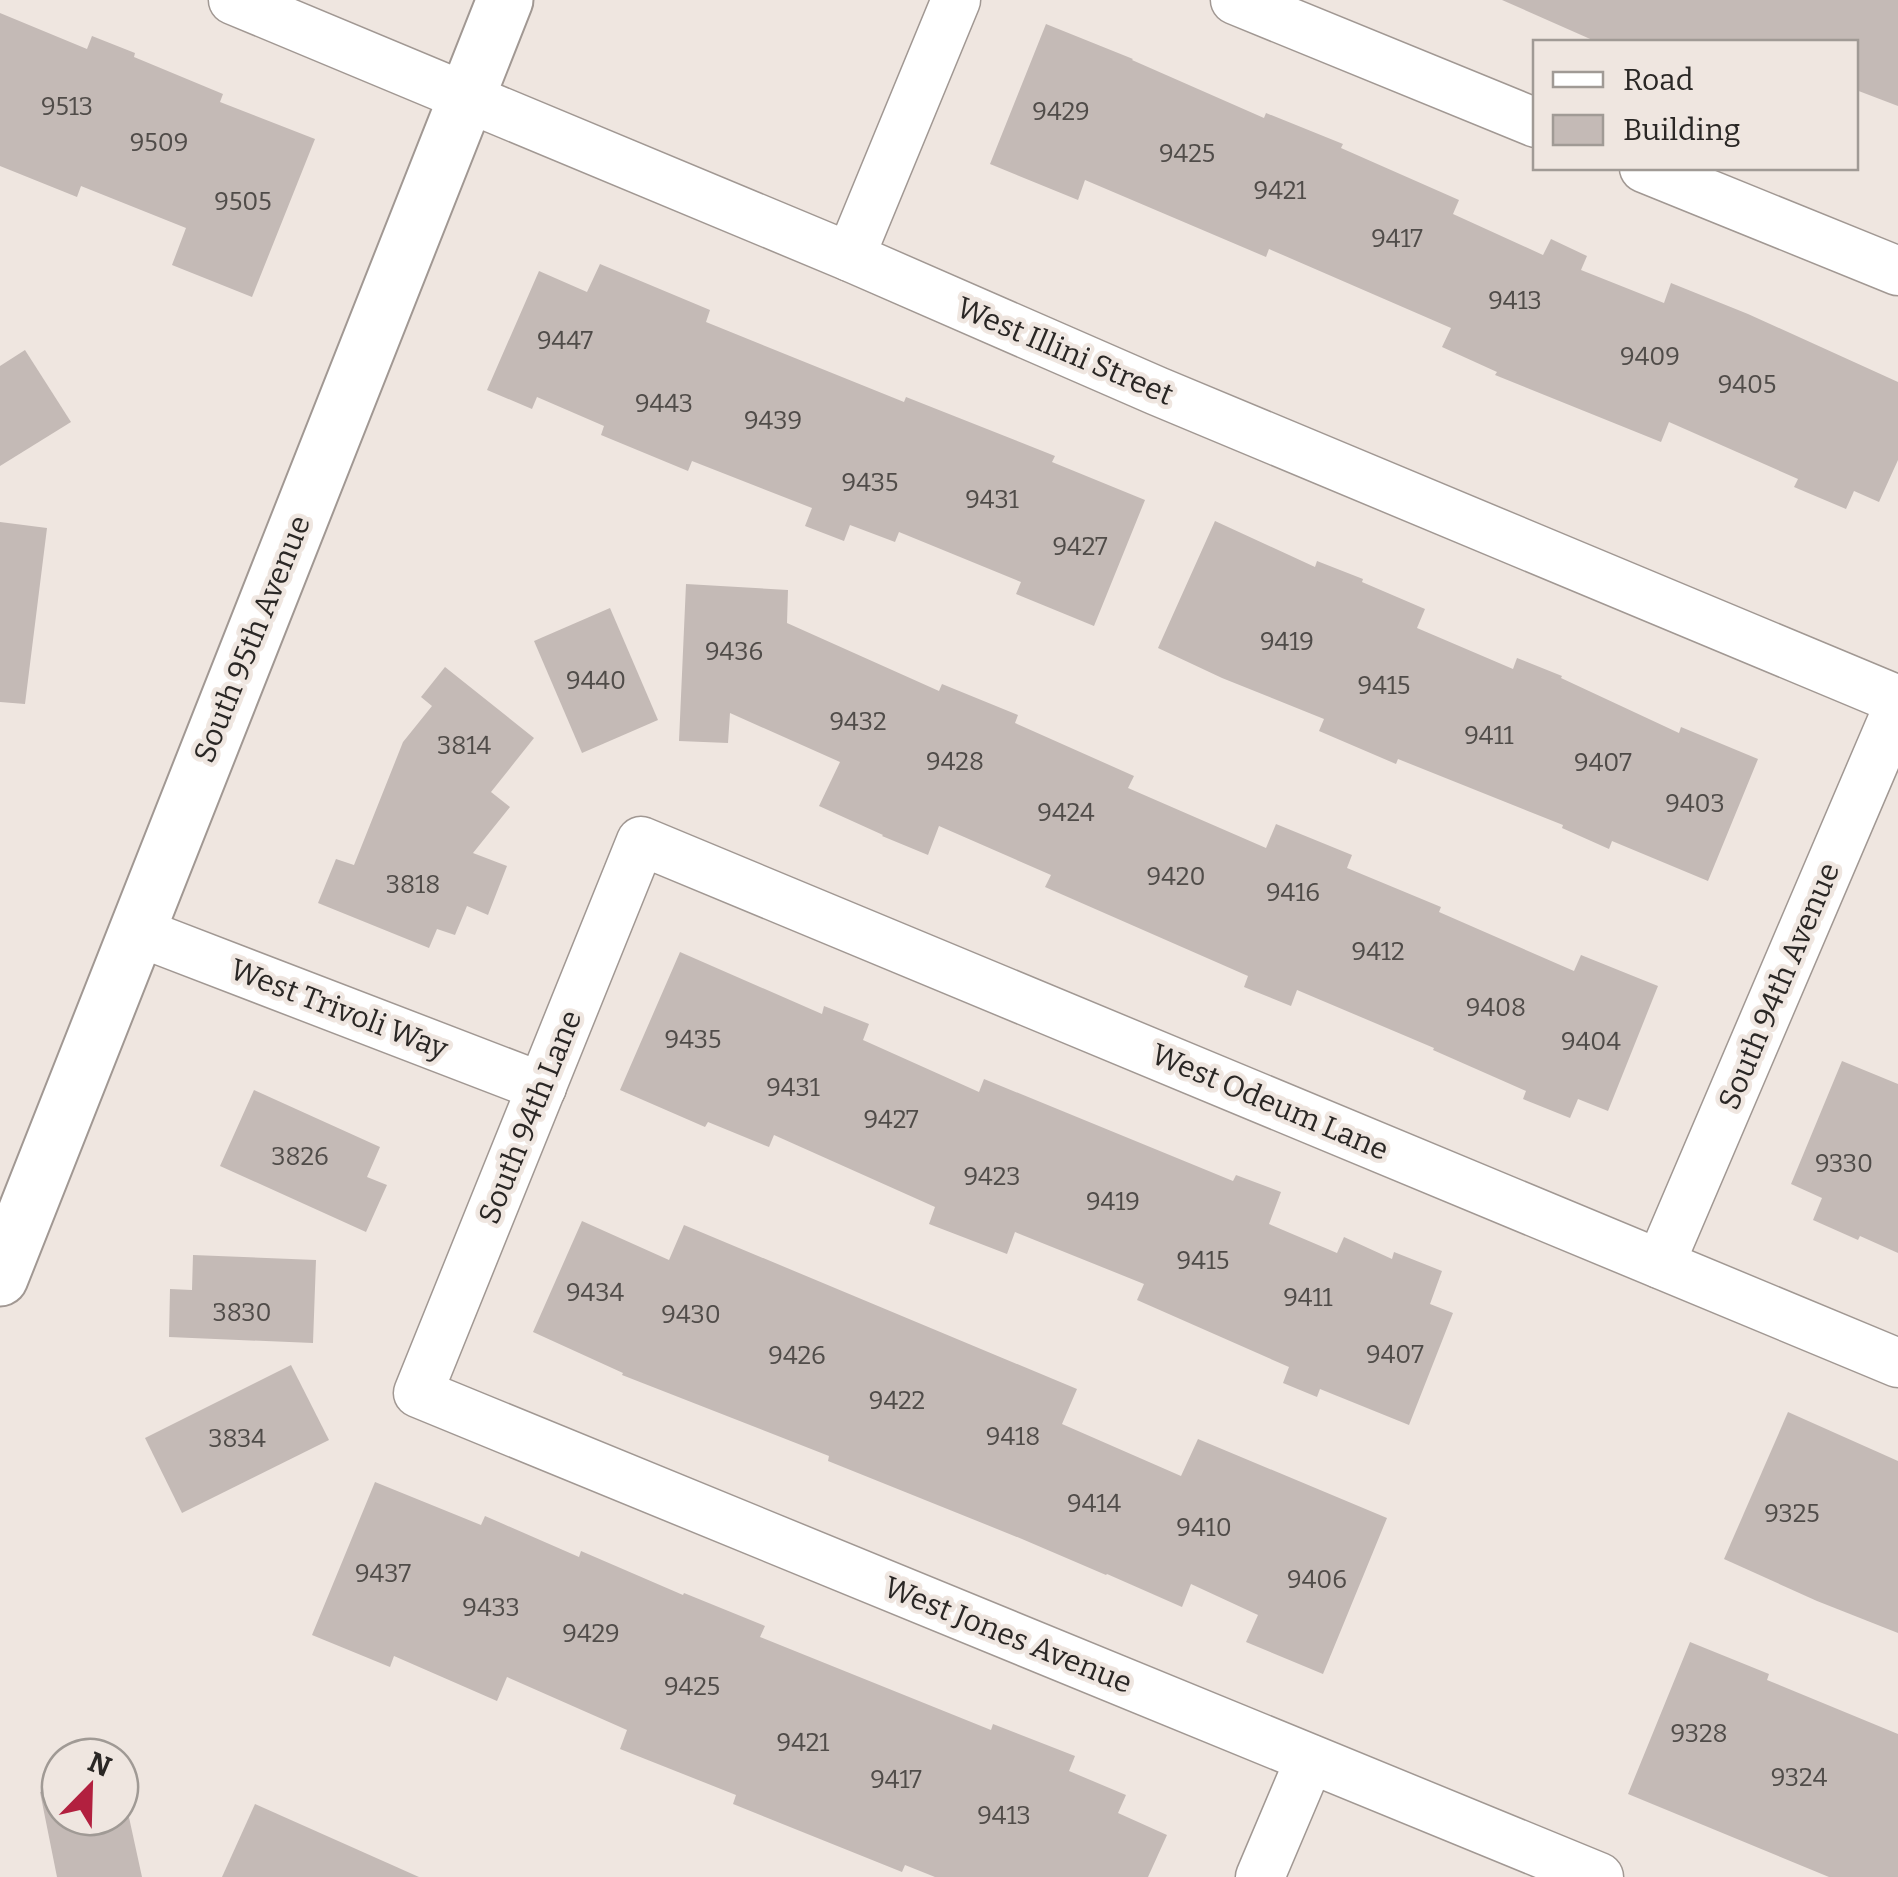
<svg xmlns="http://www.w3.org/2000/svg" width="1898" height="1877" viewBox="0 0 1898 1877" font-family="Bitter,serif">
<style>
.building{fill:#c4bab6}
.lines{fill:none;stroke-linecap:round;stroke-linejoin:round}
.minor-casing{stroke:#a19893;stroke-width:51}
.tertiary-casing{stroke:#a19893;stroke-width:59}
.minor{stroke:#fff;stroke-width:48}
.tertiary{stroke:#fff;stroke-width:55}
.labels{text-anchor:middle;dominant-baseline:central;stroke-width:9;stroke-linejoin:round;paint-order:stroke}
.number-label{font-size:25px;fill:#504c49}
.street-label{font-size:30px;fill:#2a2725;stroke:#efe6e0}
</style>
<rect width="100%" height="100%" fill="#efe6e0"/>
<g class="building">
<polygon points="1502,0 1898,0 1898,106 1856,90 1856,42 1597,42"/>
<polygon points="0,13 87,49 92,36 135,53 134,57 223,94 220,102 315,139 252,297 172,265 186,228 81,186 77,197 0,166"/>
<polygon points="1046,24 1133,59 1132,60 1264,118 1266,113 1343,144 1341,148 1459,200 1453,214 1543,255 1551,239 1587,256 1581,270 1664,303 1671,283 1748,314 1898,382 1898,460 1879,502 1854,491 1846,509 1794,487 1798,479 1669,422 1661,442 1495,375 1497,372 1442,347 1451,328 1269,249 1266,257 1085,180 1078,200 990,164"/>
<polygon points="600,264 710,310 706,322 904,402 906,397 1055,456 1052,462 1145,500 1094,626 1016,594 1021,582 899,532 895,542 850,525 844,541 805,526 812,508 692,461 688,471 601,435 604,426 537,397 532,409 487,390 539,271 587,292"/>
<polygon points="25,350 71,422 0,466 0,366"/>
<polygon points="1215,521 1315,567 1317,561 1363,579 1362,582 1425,609 1417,628 1513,669 1517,658 1562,676 1561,678 1679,733 1681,727 1758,759 1708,881 1612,841 1609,849 1562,828 1563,825 1398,759 1396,764 1319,731 1324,719 1222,678 1158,648"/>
<polygon points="0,522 47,528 25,704 0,702"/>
<polygon points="686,584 788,590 787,623 939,691 942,684 1018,715 1015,723 1134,776 1128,788 1266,848 1276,824 1352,855 1347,868 1441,907 1439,912 1574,971 1581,955 1658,986 1608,1111 1578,1099 1570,1118 1523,1099 1526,1091 1433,1050 1434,1048 1297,990 1291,1006 1244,987 1248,976 1045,887 1051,875 939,826 928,855 882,836 883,835 819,806 840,762 730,713 728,743 679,741"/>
<polygon points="610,608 658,720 582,753 534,641"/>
<polygon points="445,667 534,738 491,792 510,807 473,853 507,866 488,915 467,906 455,935 437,929 429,948 318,903 336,859 354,865 403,742 432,706 421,697"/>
<polygon points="680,952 822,1014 824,1006 869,1024 863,1040 979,1092 984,1079 1233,1181 1236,1175 1281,1192 1269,1224 1337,1253 1344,1237 1392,1259 1394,1252 1442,1271 1430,1304 1453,1313 1409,1425 1320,1389 1317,1397 1283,1383 1289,1367 1137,1300 1144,1284 1015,1232 1007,1254 929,1224 935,1207 774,1135 769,1147 708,1122 705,1127 620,1090"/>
<polygon points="1842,1061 1898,1084 1898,1253 1860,1236 1858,1240 1813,1220 1822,1198 1791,1184"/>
<polygon points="254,1090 380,1147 367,1177 387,1185 366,1232 220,1166"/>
<polygon points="582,1221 669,1260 684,1225 1077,1389 1062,1424 1181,1476 1198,1439 1387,1518 1323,1674 1246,1642 1258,1615 1191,1584 1182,1607 1107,1574 1106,1575 1022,1539 828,1461 829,1456 622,1375 623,1373 533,1332"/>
<polygon points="193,1255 316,1260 313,1343 169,1337 170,1289 192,1290"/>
<polygon points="291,1365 329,1440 182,1513 145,1438"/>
<polygon points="1788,1412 1898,1461 1898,1633 1817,1601 1724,1559"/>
<polygon points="375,1482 481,1525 485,1516 579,1557 581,1551 683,1595 684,1593 765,1626 760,1637 991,1730 993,1724 1075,1756 1069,1771 1126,1795 1118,1813 1167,1835 1148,1877 935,1877 905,1865 902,1872 733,1804 736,1795 620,1749 627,1730 507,1677 497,1701 394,1656 390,1667 312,1635"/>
<polygon points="1690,1642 1769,1674 1767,1680 1898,1734 1898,1877 1829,1877 1628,1794"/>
<polygon points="120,1776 142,1877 57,1877 40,1792 60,1788 60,1817 120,1817"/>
<polygon points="255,1804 419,1877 222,1877"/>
</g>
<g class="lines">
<g class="minor-casing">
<g id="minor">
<polyline points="233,0 850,257 1157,391 1898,700"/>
<polyline points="1235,0 1536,123"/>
<polyline points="1644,168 1898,271"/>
<polyline points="850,257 956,0"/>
<polyline points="136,931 542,1087"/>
<polyline points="1660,1264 1898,707"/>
<polyline points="1260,1877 1310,1759"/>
<polyline points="1599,1877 418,1393 641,841 1898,1363"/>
</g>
</g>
<g class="tertiary-casing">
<polyline id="tertiary" points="0,1278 505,0"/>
</g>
<use href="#minor" class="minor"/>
<use href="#tertiary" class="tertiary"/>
</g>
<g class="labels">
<g class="number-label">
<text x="67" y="107">9513</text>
<text x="1061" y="112">9429</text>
<text x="159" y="143">9509</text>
<text x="1187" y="154">9425</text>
<text x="1280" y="191">9421</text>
<text x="243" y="202">9505</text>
<text x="1397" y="239">9417</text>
<text x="1515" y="301">9413</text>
<text x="565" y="341">9447</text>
<text x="1650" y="357">9409</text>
<text x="1747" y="385">9405</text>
<text x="664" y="404">9443</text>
<text x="773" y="421">9439</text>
<text x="870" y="483">9435</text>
<text x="992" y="500">9431</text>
<text x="1080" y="547">9427</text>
<text x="1287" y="642">9419</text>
<text x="734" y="652">9436</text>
<text x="596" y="681">9440</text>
<text x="1384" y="686">9415</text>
<text x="858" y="722">9432</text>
<text x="1489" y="736">9411</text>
<text x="464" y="746">3814</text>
<text x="955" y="762">9428</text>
<text x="1603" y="763">9407</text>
<text x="1695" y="804">9403</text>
<text x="1066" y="813">9424</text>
<text x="1176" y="877">9420</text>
<text x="413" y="885">3818</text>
<text x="1293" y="893">9416</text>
<text x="1378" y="952">9412</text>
<text x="1496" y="1008">9408</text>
<text x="693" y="1040">9435</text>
<text x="1591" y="1042">9404</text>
<text x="793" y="1088">9431</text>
<text x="891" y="1120">9427</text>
<text x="300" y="1157">3826</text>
<text x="1844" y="1164">9330</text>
<text x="992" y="1177">9423</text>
<text x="1113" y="1202">9419</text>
<text x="1203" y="1261">9415</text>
<text x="595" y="1293">9434</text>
<text x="1308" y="1298">9411</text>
<text x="242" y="1313">3830</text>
<text x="691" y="1315">9430</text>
<text x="1395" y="1355">9407</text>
<text x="797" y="1356">9426</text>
<text x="897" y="1401">9422</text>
<text x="1013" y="1437">9418</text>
<text x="237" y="1439">3834</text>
<text x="1094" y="1504">9414</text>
<text x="1792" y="1514">9325</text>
<text x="1204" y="1528">9410</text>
<text x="383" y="1574">9437</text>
<text x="1317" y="1580">9406</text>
<text x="491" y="1608">9433</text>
<text x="591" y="1634">9429</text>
<text x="692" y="1687">9425</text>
<text x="1699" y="1734">9328</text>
<text x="803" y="1743">9421</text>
<text x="1799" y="1778">9324</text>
<text x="896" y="1780">9417</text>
<text x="1004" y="1816">9413</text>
</g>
<g class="street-label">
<text transform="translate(1065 351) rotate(23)">West Illini Street</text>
<text transform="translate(252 639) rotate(-68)">South 95th Avenue</text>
<text transform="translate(1779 986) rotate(-67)">South 94th Avenue</text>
<text transform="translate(339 1009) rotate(21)">West Trivoli Way</text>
<text transform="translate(1270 1102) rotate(23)">West Odeum Lane</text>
<text transform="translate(530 1117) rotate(-68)">South 94th Lane</text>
<text transform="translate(1008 1635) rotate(22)">West Jones Avenue</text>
</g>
</g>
<rect x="1533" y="40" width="325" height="130" fill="#efe6e0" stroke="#a09a95" stroke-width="2.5"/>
<rect x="1553" y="72" width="50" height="15" fill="#ffffff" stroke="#a09a95" stroke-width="2.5"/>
<text x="1623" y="90" font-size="30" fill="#2a2725">Road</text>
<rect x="1553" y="115" width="50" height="30" fill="#c4bab6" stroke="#a09a95" stroke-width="2.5"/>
<text x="1623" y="140" font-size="30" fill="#2a2725">Building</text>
<g transform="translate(90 1787) rotate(23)"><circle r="48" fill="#efe6e0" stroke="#a09a95" stroke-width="2.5"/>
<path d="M0-8L18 38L0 25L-18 38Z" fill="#b2203f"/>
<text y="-15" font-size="28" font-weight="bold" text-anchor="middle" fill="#2a2725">N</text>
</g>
</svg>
